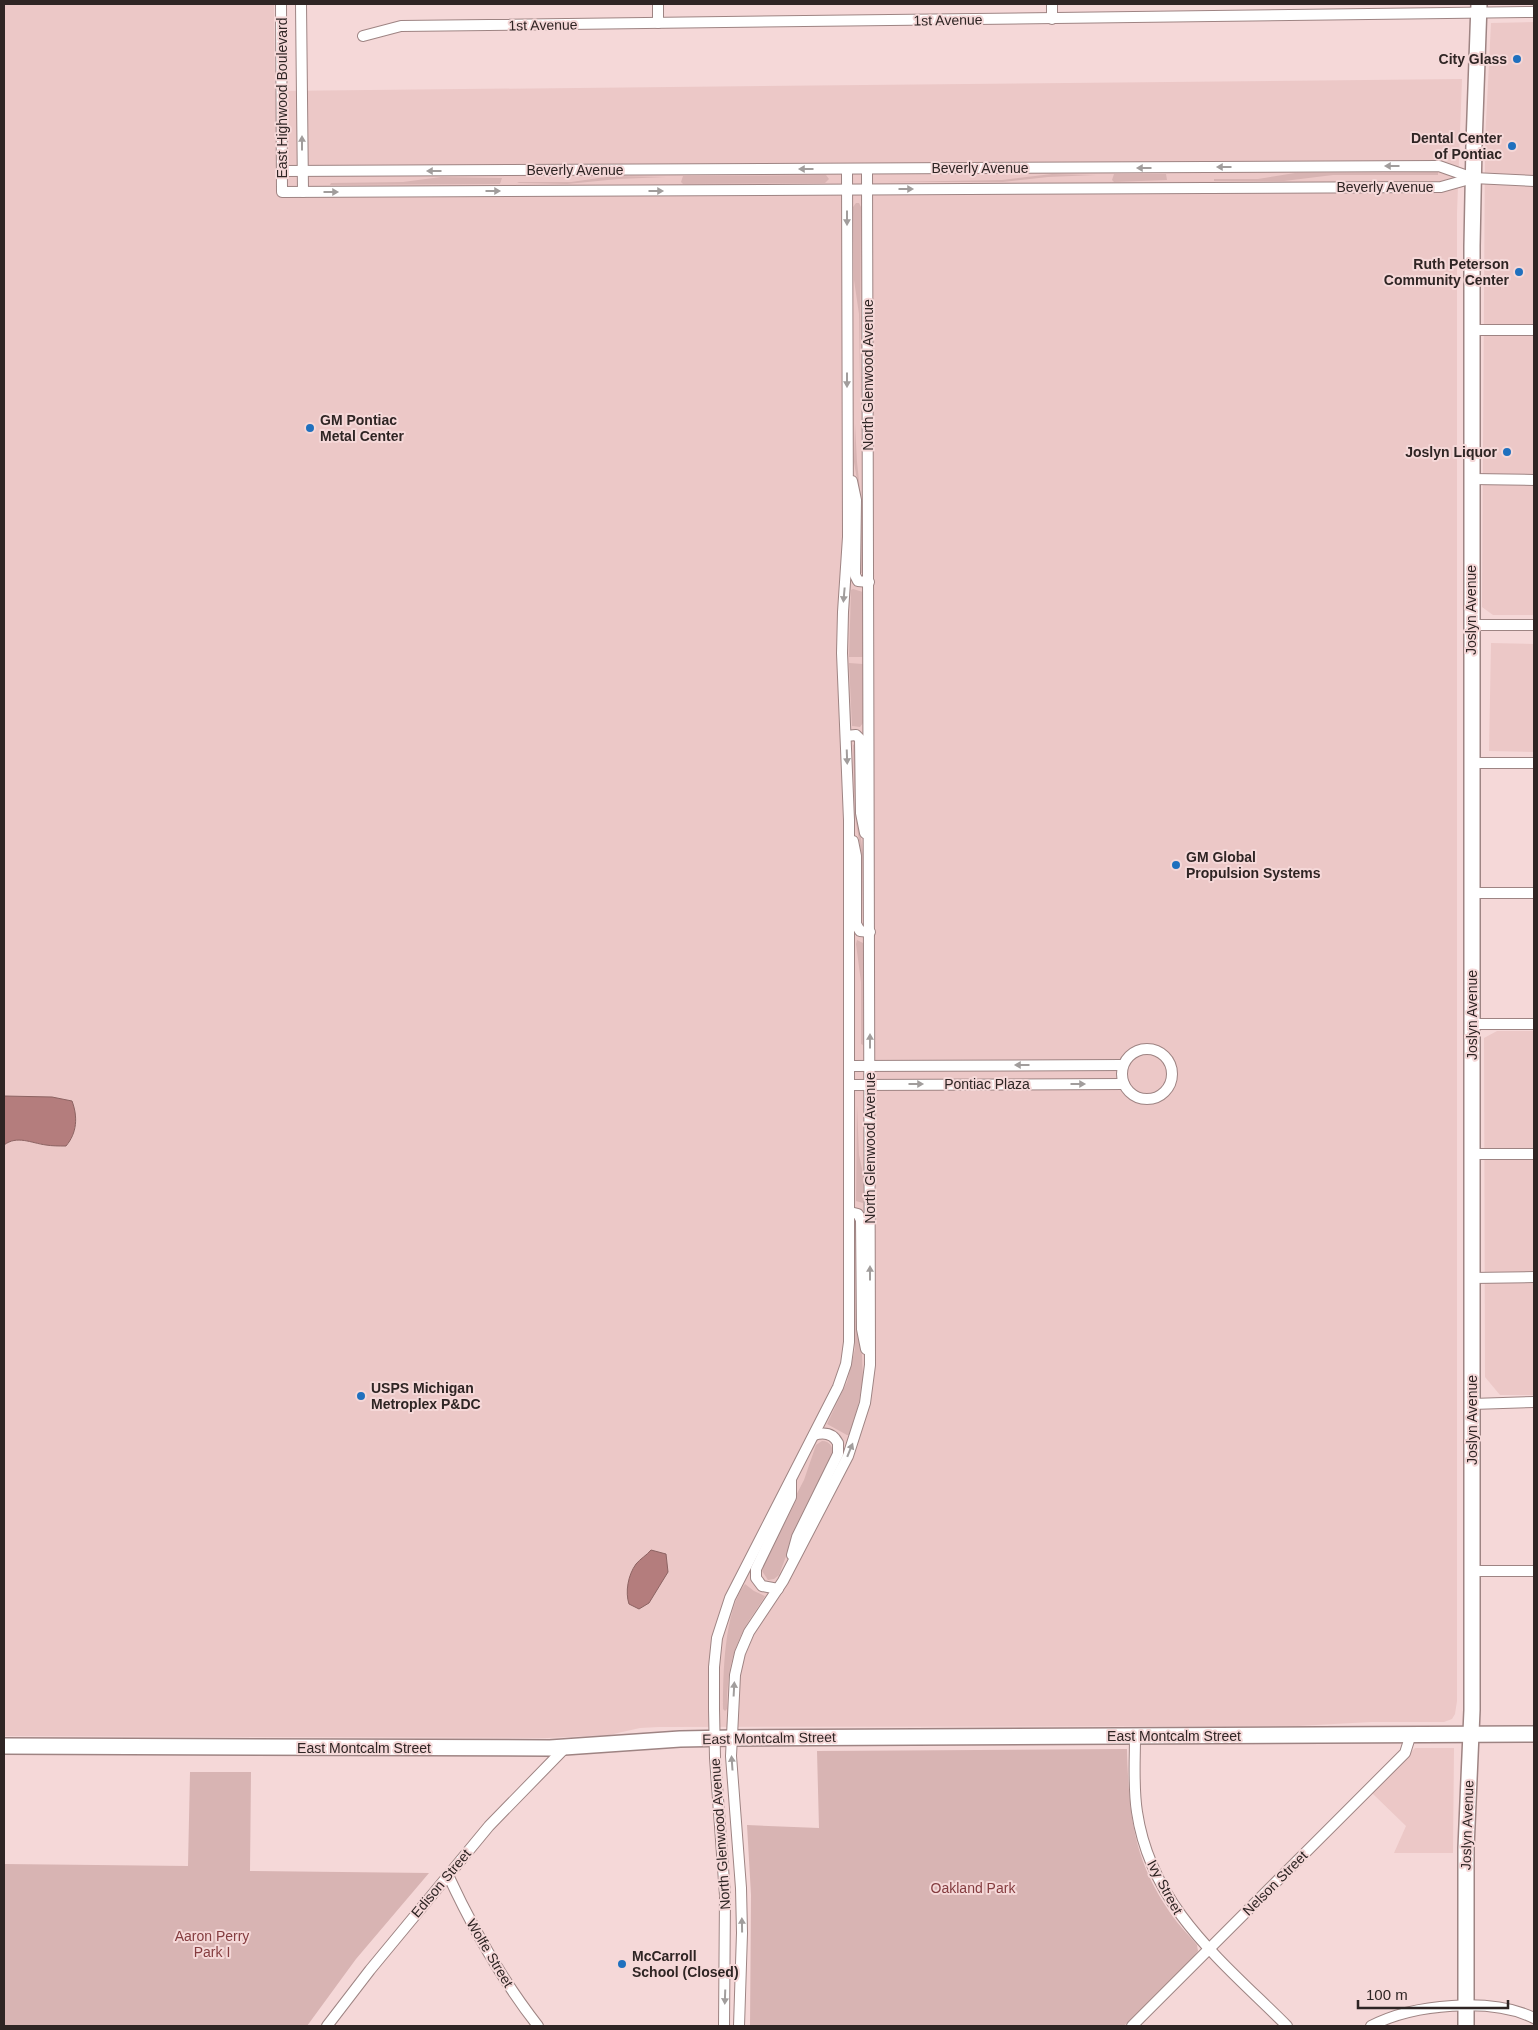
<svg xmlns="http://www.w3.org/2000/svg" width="1538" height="2030" viewBox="0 0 1538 2030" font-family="Arial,sans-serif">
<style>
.built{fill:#ecc8c7}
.green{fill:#d8b4b3}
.water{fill:#b47d7d;stroke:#8c6362}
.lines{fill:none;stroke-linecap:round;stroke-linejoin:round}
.street-casing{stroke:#9e8483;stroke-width:12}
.secondary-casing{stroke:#9e8483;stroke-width:18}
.street{stroke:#fff;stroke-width:10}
.secondary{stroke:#fff;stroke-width:15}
.oneway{fill:#a19d9c}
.poi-dot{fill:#1f70be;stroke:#f5d8d8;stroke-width:2}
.labels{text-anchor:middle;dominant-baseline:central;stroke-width:4;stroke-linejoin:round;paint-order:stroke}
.street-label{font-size:14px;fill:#2f2524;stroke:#f5d8d8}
.poi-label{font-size:14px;font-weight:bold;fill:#2f2524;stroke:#f5d8d8;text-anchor:end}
.park-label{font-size:14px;fill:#843c3f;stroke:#f5d8d8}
</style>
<rect width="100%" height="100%" fill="#f5d8d8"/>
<g class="built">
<polygon points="4,4 274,4 275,91 1462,79 1457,213 1457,1701 1455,1714 1452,1719 1444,1722 1371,1722 1298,1726 659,1727 640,1728 609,1735 547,1738 4,1736"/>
<polygon points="1534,22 1534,615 1493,615 1482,607 1485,142 1491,23"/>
<polygon points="1491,643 1534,644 1534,752 1489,751"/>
<polygon points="1497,1031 1534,1031 1534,1395 1500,1395 1485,1377 1484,1038"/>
<polygon points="1415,1748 1454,1748 1453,1853 1394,1853 1406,1826 1372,1793"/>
</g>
<g class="green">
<polygon points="1438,172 1438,175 1333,175 1284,181 1214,181 1214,179 1258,179 1295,173"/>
<polygon points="1052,174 1096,175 1048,177 1003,182 887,182 1002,180"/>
<polygon points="1114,174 1166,174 1167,180 1114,182 1112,180"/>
<polygon points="826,175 829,179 825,183 683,184 681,182 683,176"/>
<polygon points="613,176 666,177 618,179 567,184 517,183 519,182 571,182"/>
<polygon points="441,177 502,178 500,184 330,185 331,183 403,182"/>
<polygon points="859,203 861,207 860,381 859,314 854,280 853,207 856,203"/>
<polygon points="855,424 857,462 862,509 863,573 858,573 860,498 854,462"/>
<polygon points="853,589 863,592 864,657 849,657 851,590"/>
<polygon points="849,663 863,664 863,723 860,727 852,726"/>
<polygon points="856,743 858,816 863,853 862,925 861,852 855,816 853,745"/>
<polygon points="857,940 863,943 863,1045 861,1044 861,982 856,944"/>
<polygon points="857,1105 859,1155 864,1178 863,1203 856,1201"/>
<polygon points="856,1221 863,1379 858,1406 849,1435 847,1435 827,1424 847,1382 855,1349"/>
<path d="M822,1441C831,1441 833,1448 833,1456L791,1543L779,1575L774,1579L768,1580L762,1571L763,1559L804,1480L816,1445Z"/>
<path d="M745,1584L754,1591L765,1596C756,1611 745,1624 739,1640C729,1662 727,1685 727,1709L725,1711L723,1709C723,1675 724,1611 745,1584Z"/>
<path d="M1127,1749C1129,1819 1134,1865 1177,1922C1183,1930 1191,1937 1197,1945L1198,1951L1194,1956L1124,2026H750L751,1895L747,1825L819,1828L817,1751Z"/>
<polygon points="190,1772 251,1772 250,1871 429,1873 356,1959 307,2026 4,2026 4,1864 188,1866"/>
</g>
<g class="water">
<path d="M4,1096L52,1097L72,1101C78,1117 77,1133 66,1146C59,1146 52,1146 46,1145C31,1143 17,1135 4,1145Z"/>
<path d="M651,1550L666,1554L668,1572L649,1603L639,1609L629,1604C625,1592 628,1575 636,1564C640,1559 647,1555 651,1550Z"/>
</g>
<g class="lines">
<g class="street-casing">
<g id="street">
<polyline points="281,4 282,192 1441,187 1473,178"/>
<polyline points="301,4 303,192"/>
<polyline points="658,4 658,23"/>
<polyline points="1052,4 1052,19"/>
<polyline points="363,36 401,26 1534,12"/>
<polyline points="282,171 1439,166 1473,178 1534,181"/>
<polyline points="1472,330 1534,330"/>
<polyline points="1472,479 1534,480"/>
<polyline points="852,481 856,500 855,575 858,581 869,582"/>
<polyline points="1471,625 1534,625"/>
<polyline points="846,736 856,735 860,739 861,813 865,833"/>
<polyline points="1471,763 1534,763"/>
<polyline points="853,841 856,856 856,924 860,931 870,932"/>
<polyline points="1472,893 1534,893"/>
<polyline points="1472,1024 1534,1024"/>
<circle cx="1147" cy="1074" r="25"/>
<polyline points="849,1066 1123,1065"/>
<polyline points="850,1085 1124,1084"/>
<polyline points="1472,1154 1534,1154"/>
<polyline points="850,1212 858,1214 861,1220 862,1329 866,1349"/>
<polyline points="1472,1278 1534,1277"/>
<polyline points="1472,1404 1534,1402"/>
<path d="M792,1555L797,1537L838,1454V1443C833,1433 824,1432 814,1435"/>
<polyline points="1472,1571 1534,1571"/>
<polyline points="778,1589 762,1586 756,1578 756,1569 791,1497 791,1480"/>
<path d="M1135,1736C1135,1761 1133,1787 1137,1812C1151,1907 1223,1962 1287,2026"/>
<path d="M448,1875C473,1929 502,1980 538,2026"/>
<polyline points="327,2026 370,1970 489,1826 565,1748"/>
<polyline points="724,2026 725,1895 715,1758 714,1709 714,1667 717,1638 730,1598 838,1387 846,1364 849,1342 849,820 842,653 843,612 848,537 847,169"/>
<polyline points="739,2026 742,1933 741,1888 731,1756 735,1675 740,1653 749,1632 783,1581 848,1456 865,1403 870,1365 867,169"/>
<polyline points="1132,2026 1405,1753 1411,1734"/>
<path d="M1371,2026C1413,2004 1491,1997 1534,2018"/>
</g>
</g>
<g class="secondary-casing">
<g id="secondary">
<polyline points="4,1746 550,1748 680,1739 732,1738 1534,1734"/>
<polyline points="1466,2026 1466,1848 1472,1710 1472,246 1474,145 1479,4"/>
</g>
</g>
<use href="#street" class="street"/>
<use href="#secondary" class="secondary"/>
</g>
<defs><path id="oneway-solid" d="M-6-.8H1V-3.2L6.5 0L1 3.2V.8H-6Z" transform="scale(1.25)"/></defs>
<g class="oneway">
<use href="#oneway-solid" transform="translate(302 143) rotate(-90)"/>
<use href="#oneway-solid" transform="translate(1392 166) rotate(180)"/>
<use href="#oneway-solid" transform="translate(1224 167) rotate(180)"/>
<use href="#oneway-solid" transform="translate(1144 168) rotate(180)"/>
<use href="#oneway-solid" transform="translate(806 169) rotate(180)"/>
<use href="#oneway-solid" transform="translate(434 171) rotate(180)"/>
<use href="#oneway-solid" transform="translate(906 189)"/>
<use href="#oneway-solid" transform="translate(493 191)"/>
<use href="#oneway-solid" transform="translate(656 191)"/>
<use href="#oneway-solid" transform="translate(331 192)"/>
<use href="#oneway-solid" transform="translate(847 218) rotate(90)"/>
<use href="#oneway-solid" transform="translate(847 380) rotate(90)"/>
<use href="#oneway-solid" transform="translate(844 595) rotate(95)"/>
<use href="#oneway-solid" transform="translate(847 757) rotate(88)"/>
<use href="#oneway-solid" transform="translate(870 1041) rotate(-90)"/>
<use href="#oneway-solid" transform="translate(1022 1065) rotate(180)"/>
<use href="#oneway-solid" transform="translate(916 1084)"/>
<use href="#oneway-solid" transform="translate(1078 1084)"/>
<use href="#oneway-solid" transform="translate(870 1273) rotate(-90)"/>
<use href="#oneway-solid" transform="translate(850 1450) rotate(-68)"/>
<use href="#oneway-solid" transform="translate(734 1689) rotate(-87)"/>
<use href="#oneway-solid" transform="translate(732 1763) rotate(-94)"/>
<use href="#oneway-solid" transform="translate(742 1925) rotate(-91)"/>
<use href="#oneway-solid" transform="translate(725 1997) rotate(92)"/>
</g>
<g class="poi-dot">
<circle cx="1517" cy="59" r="5"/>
<circle cx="1512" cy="146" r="5"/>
<circle cx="1519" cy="272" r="5"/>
<circle cx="310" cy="428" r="5"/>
<circle cx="1507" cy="452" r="5"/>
<circle cx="1176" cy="865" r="5"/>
<circle cx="361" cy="1396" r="5"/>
<circle cx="622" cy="1964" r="5"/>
</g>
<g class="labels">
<g class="street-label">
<text transform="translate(948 20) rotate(-1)">1st Avenue</text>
<text transform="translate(543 25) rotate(-1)">1st Avenue</text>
<text transform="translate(282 98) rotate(-90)">East Highwood Boulevard</text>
<text x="980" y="168">Beverly Avenue</text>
<text x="575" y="170">Beverly Avenue</text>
<text x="1385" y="187">Beverly Avenue</text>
<text transform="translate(868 375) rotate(-90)">North Glenwood Avenue</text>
<text transform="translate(1471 610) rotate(-90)">Joslyn Avenue</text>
<text transform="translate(1472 1015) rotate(-90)">Joslyn Avenue</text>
<text x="987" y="1084">Pontiac Plaza</text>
<text transform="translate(870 1148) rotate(-90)">North Glenwood Avenue</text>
<text transform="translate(1472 1420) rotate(-90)">Joslyn Avenue</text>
<text x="1174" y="1736">East Montcalm Street</text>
<text transform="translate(769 1738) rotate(-1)">East Montcalm Street</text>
<text x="364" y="1748">East Montcalm Street</text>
<text transform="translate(1467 1825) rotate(-88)">Joslyn Avenue</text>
<text transform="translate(720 1834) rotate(-94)">North Glenwood Avenue</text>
<text transform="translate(441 1883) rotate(-50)">Edison Street</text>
<text transform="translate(1275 1883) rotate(-45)">Nelson Street</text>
<text transform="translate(1165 1887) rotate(62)">Ivy Street</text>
<text transform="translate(490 1953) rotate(59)">Wolfe Street</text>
</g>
<g class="poi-label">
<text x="1507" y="59">City Glass</text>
<text x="1502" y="138">Dental Center<tspan x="1502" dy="16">of Pontiac</tspan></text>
<text x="1509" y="264">Ruth Peterson<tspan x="1509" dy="16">Community Center</tspan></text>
<text x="320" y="420" text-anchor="start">GM Pontiac<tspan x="320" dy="16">Metal Center</tspan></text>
<text x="1497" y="452">Joslyn Liquor</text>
<text x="1186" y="857" text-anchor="start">GM Global<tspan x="1186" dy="16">Propulsion Systems</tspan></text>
<text x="371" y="1388" text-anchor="start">USPS Michigan<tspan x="371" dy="16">Metroplex P&amp;DC</tspan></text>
<text x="632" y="1956" text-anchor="start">McCarroll<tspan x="632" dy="16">School (Closed)</tspan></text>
</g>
<g class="park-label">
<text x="973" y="1888">Oakland Park</text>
<text x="212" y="1936">Aaron Perry<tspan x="212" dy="16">Park I</tspan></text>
</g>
</g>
<rect width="1538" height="2030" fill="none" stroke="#2f2524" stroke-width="10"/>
<path d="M1358 2000v8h150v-8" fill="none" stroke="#2f2524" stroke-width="2.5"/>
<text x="1366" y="2000" font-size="15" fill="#2f2524" stroke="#f5d8d8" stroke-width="4" paint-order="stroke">100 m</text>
</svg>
